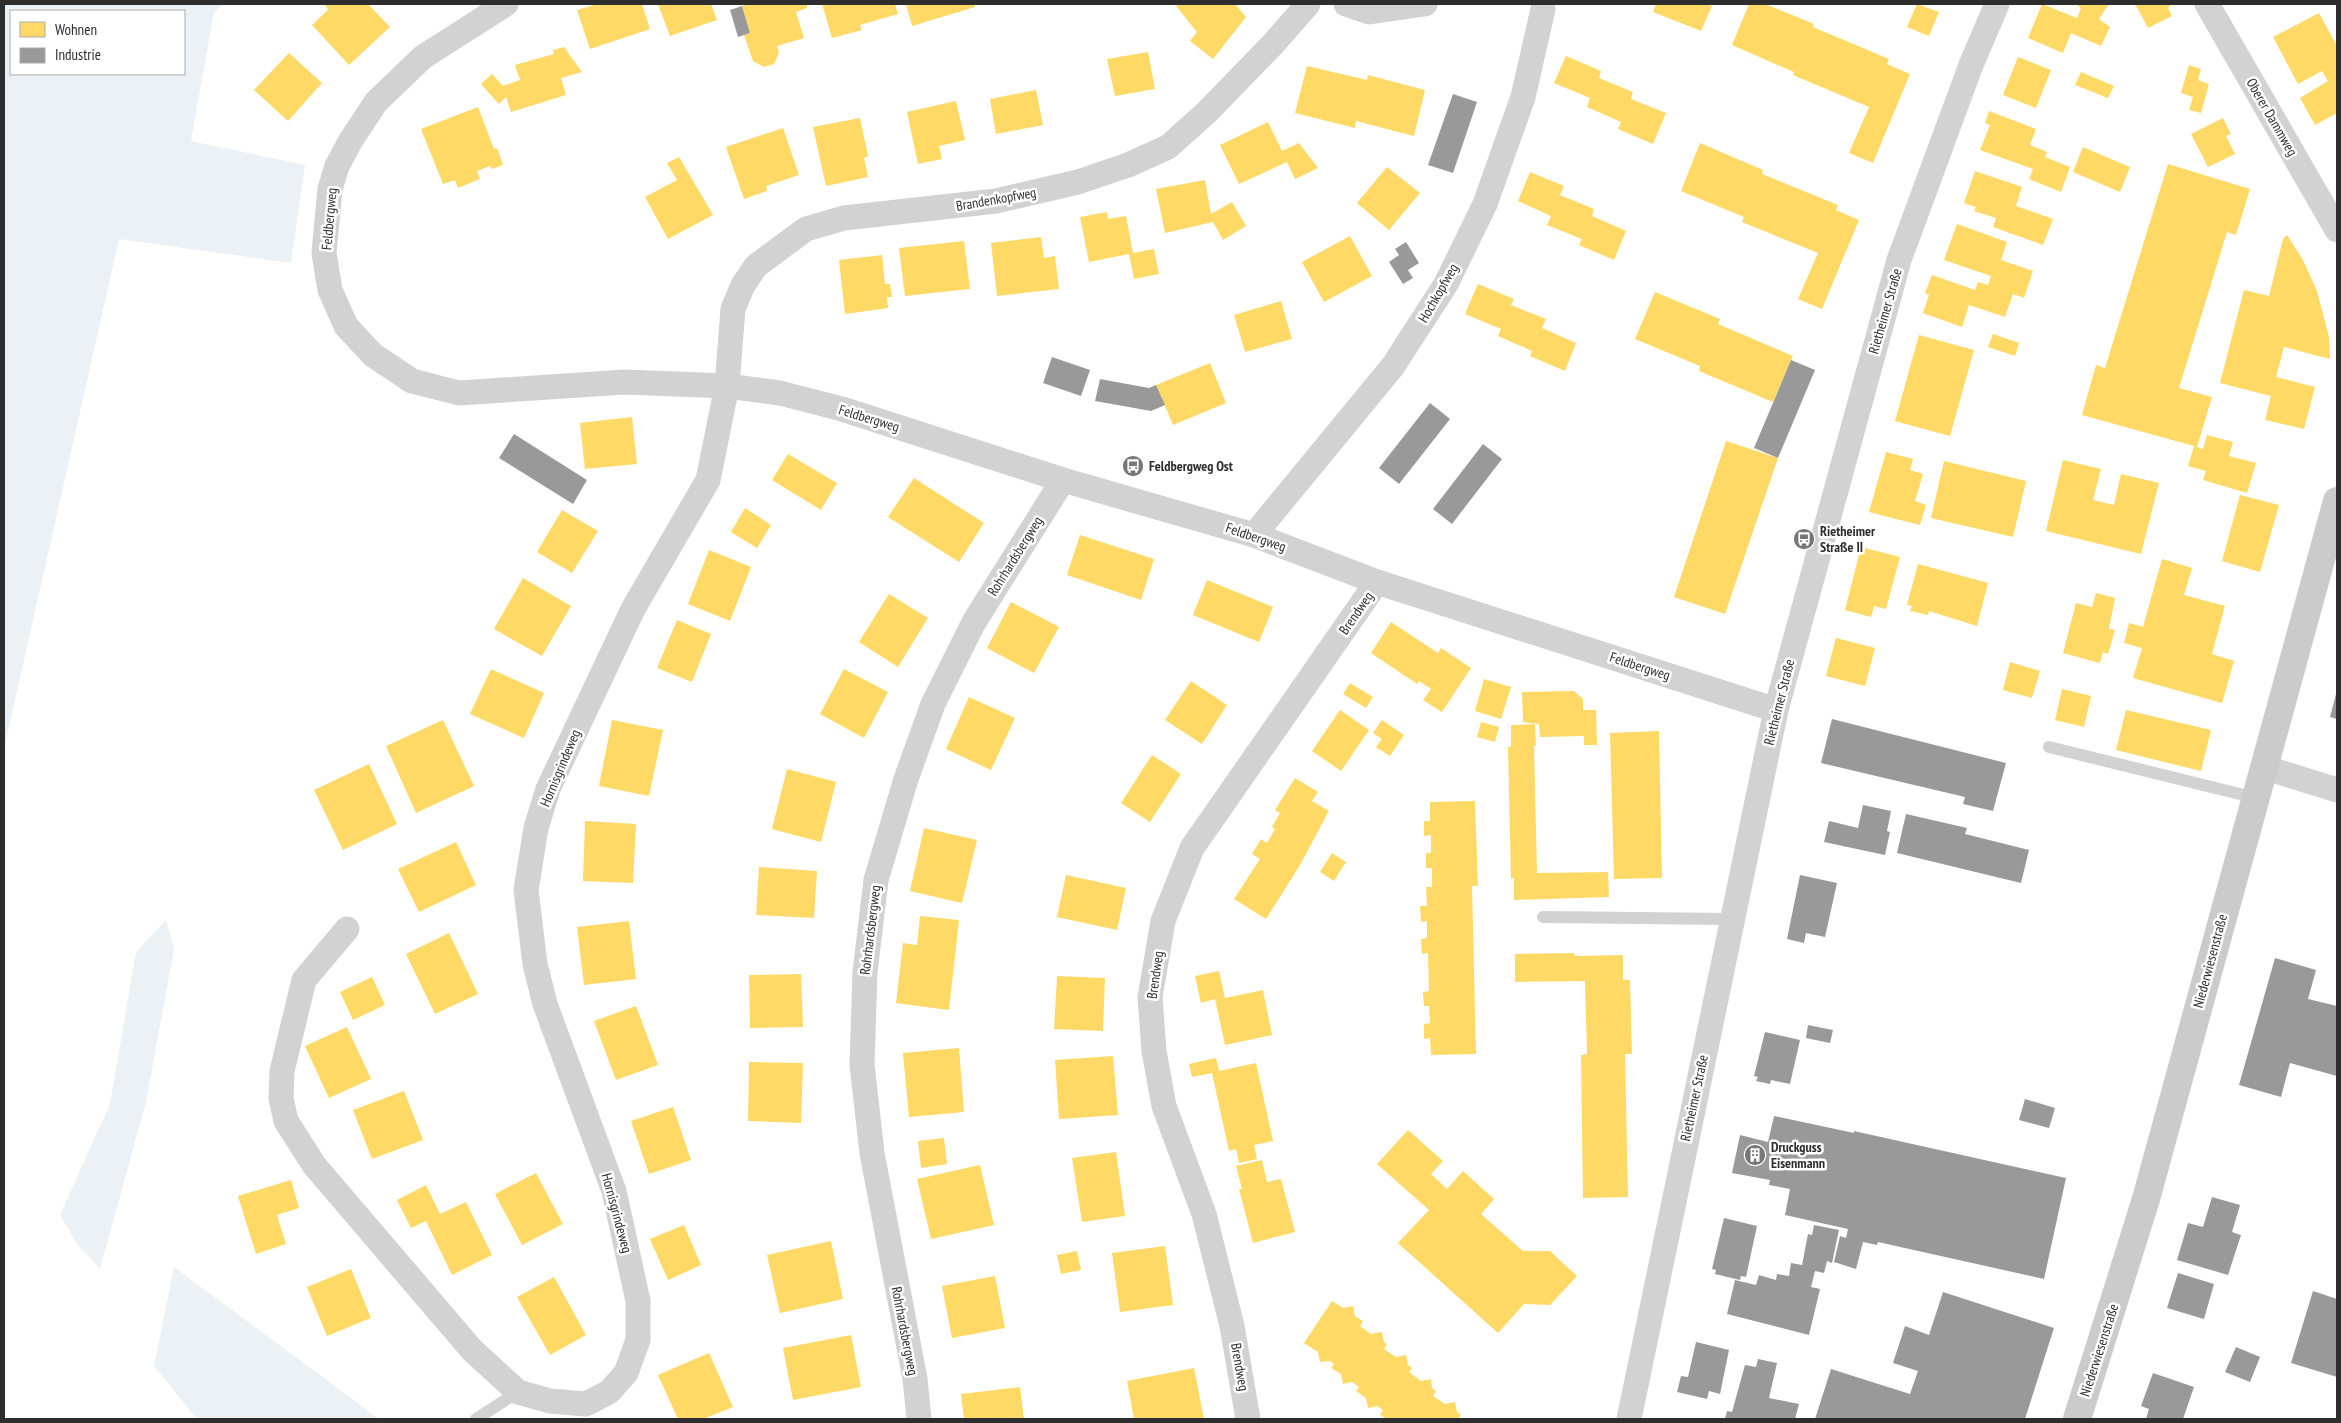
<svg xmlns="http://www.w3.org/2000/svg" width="2341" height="1423" viewBox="0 0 2341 1423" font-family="'PT Sans Narrow',sans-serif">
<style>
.green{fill:#ebf1f4;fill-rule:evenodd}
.homes{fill:#ffd966}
.industry{fill:#999}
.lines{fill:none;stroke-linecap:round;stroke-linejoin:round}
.lane{stroke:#d2d2d2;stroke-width:12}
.street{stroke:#d2d2d2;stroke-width:25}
.secondary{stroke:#cbcbcb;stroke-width:28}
.labels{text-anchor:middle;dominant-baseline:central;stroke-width:5;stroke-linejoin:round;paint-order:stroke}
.street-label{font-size:14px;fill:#2d2d2d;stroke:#fff}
.poi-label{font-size:14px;font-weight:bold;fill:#2d2d2d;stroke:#fff;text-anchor:start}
</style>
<rect width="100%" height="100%" fill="#fff"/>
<g class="green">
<path d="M4,4H224L214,12L191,141L305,165L291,263L119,239L4,749ZM11,11H184V74H11Z"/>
<polygon points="166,920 174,949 146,1102 100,1269 77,1244 60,1215 110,1104 136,952"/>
<polygon points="174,1267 379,1419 197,1419 154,1366"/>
</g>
<g class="homes">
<polygon points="325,4 368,4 390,27 349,65 312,25 328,10"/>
<polygon points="598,4 642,4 650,29 590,49 577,10"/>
<polygon points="658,4 711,4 717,20 670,36"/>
<polygon points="751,4 807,4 807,8 796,12 804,38 777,46 779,53 774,64 764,67 753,61 744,35 750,33 742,6"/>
<polygon points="822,4 895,4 898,14 860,25 862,30 832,38"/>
<polygon points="906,4 974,4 975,7 912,26"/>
<polygon points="1179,4 1235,4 1246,17 1213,59 1190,41 1197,32 1176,6"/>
<polygon points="1656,4 1705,4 1712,6 1701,31 1653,12"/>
<polygon points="1749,4 1765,4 1814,24 1813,27 1889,59 1887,64 1910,74 1873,163 1849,153 1869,107 1793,75 1794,72 1732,45"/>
<polygon points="1917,4 1939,12 1929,36 1907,27"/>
<polygon points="2042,4 2077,18 2081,8 2075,4 2109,4 2099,19 2110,27 2101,46 2071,33 2063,53 2028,38"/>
<polygon points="2135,4 2171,4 2168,8 2172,16 2148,28"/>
<polygon points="2319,13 2337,46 2337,113 2315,125 2300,98 2328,81 2322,71 2298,84 2273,37"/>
<polygon points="564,47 582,72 561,78 566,95 511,112 506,97 499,104 481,84 492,74 503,86 520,80 515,65 554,54 553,50"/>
<polygon points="1148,52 1155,89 1115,96 1107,59"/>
<polygon points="289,53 322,83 288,121 254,90"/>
<polygon points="1566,56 1601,71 1599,78 1633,92 1631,99 1666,113 1653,144 1618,129 1621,122 1587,107 1590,98 1554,83"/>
<polygon points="2018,57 2051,70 2036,108 2003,95"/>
<polygon points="2189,65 2201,69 2198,80 2209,84 2201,113 2189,110 2193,97 2181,93"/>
<polygon points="1307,66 1367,80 1368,75 1425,90 1414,136 1356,121 1355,128 1295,113"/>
<polygon points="2081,72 2114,86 2108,98 2075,85"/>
<polygon points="1036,90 1043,125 996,134 990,99"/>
<polygon points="956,101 965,140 939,146 942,159 918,164 907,112"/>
<polygon points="478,107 494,149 497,148 503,165 492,169 490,166 477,171 480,179 458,188 455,180 443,184 421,129"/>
<polygon points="1989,111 2036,129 2030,145 2047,152 2045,157 2070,167 2061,192 2029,179 2033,169 1980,150 1990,125 1985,123"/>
<polygon points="860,118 868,156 864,158 868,177 826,186 813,127"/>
<polygon points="2223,118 2231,134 2226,136 2235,154 2208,167 2191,134"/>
<polygon points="1268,122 1282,151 1299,143 1318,168 1295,179 1287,162 1239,184 1220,145"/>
<polygon points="783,128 799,175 766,186 767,191 744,199 726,147"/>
<polygon points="1700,143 1763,170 1762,174 1838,205 1836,210 1859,220 1822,309 1798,299 1818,253 1742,222 1744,217 1681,191"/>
<polygon points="2083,147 2130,167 2120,192 2073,172"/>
<polygon points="679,157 713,215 668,239 645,197 677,180 667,163"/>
<polygon points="2168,164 2250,189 2236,235 2227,232 2179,388 2212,397 2197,447 2203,449 2207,435 2233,442 2229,456 2256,463 2247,493 2203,480 2206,471 2188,466 2194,446 2082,415 2096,365 2105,368"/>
<polygon points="1387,167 1420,193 1389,230 1357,203"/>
<polygon points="1975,171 2022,187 2016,206 2053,219 2043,245 1993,227 1996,218 1974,211 1976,207 1964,203"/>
<polygon points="1530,172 1564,186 1560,195 1594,209 1592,216 1626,231 1614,260 1579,245 1582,239 1547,225 1551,216 1518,201"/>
<polygon points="1205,180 1211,214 1232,202 1246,226 1223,240 1213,222 1165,233 1156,189"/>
<polygon points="1107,212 1108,219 1126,216 1133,253 1154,249 1159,274 1134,279 1129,254 1089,262 1080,217"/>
<polygon points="1957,224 2007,242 2001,260 2033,271 2024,298 2013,294 2005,317 1969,305 1962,327 1923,313 1929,295 1925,293 1932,275 1975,290 1978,282 1988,285 1991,276 1944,260"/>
<polygon points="2287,235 2303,260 2317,291 2329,337 2330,359 2284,347 2276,377 2315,387 2304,429 2265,420 2271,396 2220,383 2244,290 2269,296 2283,239"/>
<polygon points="1350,236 1372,276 1324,302 1302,262"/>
<polygon points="1041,237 1044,258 1055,256 1059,289 997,296 991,243"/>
<polygon points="964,241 970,289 905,296 899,248"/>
<polygon points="882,255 885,284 890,284 892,297 887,297 888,308 845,314 839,260"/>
<polygon points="1478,284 1514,299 1511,305 1546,319 1542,328 1576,343 1565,371 1530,356 1532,351 1498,336 1501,329 1465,314"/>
<polygon points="1655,292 1720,319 1718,324 1793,356 1773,402 1699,371 1700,366 1635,339"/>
<polygon points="1281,301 1292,339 1245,352 1234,315"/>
<polygon points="1993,334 2019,343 2015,356 1988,347"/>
<polygon points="1919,335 1974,350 1950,436 1895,421"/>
<polygon points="1210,363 1226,403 1173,425 1156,385"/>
<polygon points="632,417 637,464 585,469 580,423"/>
<polygon points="1726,441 1778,458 1725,614 1674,597"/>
<polygon points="1886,452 1913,459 1910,470 1923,474 1915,501 1926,505 1920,525 1869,512"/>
<polygon points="788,454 837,483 821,510 772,480"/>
<polygon points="2063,460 2101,469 2093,500 2114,505 2121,474 2159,483 2141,554 2046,531"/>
<polygon points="1944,461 2026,481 2013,537 1931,518"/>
<polygon points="914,478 984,523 959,562 888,517"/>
<polygon points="2240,495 2279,505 2260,572 2222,561"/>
<polygon points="745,508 771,525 757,548 731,532"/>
<polygon points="562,510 598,531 572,573 537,552"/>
<polygon points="1080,535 1154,559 1141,600 1067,575"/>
<polygon points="1861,547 1900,557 1886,609 1874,606 1871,617 1845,610"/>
<polygon points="709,550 751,567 730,621 688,604"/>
<polygon points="2162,559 2192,568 2184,595 2225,606 2212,654 2234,661 2222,703 2133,678 2142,648 2124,643 2129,623 2143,627"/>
<polygon points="1918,564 1988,583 1977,626 1929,611 1928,615 1910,611 1912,606 1907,605"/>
<polygon points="523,578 571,606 542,656 494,629"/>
<polygon points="1207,580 1273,607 1259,642 1193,615"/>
<polygon points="2096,593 2115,598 2109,629 2115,630 2108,654 2103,652 2100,663 2063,653 2076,603 2092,607"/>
<polygon points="889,594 928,618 898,667 859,642"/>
<polygon points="1011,602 1059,627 1034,673 987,648"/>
<polygon points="677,620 711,634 692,682 657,668"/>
<polygon points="1391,622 1438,653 1441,648 1471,668 1442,712 1423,700 1431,689 1419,681 1417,684 1371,653"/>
<polygon points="1836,638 1875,648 1865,686 1826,676"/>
<polygon points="2010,662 2040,671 2032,698 2003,690"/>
<polygon points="491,669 544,693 524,738 470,714"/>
<polygon points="844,669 888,692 864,738 820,714"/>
<polygon points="1484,679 1511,687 1501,719 1475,711"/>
<polygon points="1191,681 1227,705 1202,744 1165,720"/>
<polygon points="1350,683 1373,697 1366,708 1343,694"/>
<polygon points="2062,689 2091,696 2084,727 2055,720"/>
<polygon points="1574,691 1583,699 1583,710 1596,710 1597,745 1584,745 1584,736 1540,737 1539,724 1523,722 1522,692"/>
<polygon points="969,697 1015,718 991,770 946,749"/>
<polygon points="1340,710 1369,730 1341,771 1312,751"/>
<polygon points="2126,710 2211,730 2201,771 2116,750"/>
<polygon points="443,720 474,786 416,813 386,746"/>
<polygon points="612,720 663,730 649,796 599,786"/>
<polygon points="1382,720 1404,735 1390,756 1376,747 1382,739 1373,733"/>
<polygon points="1481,722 1499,727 1495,742 1477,737"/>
<polygon points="1535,724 1536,746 1534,746 1537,873 1608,872 1609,897 1514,900 1514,878 1511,879 1508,747 1511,747 1511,725"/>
<polygon points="1659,731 1662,878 1614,879 1610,733"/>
<polygon points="1152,755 1181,774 1150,822 1121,803"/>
<polygon points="369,764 397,824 343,850 314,790"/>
<polygon points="787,769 836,782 821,842 772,829"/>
<polygon points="1295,778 1318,792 1312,801 1329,811 1300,865 1266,919 1234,899 1260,859 1252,854 1261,839 1267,843 1275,829 1272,827 1280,813 1275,810"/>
<polygon points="1475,801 1478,886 1472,886 1476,1054 1431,1055 1430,1038 1424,1039 1424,1024 1430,1023 1429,1006 1424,1006 1423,992 1429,991 1428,953 1422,954 1421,939 1427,938 1427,921 1421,922 1420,906 1427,906 1426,887 1432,887 1432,868 1426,868 1426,853 1431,853 1431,835 1424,836 1424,821 1430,821 1430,802"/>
<polygon points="585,821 636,824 633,883 583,881"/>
<polygon points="924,828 977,840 962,903 910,891"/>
<polygon points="456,842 476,885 419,912 398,869"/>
<polygon points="1332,853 1346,862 1334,881 1320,872"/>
<polygon points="759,867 817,871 814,918 756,915"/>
<polygon points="1066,875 1126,888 1117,930 1057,917"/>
<polygon points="920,916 959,920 949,1010 896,1003 903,943 917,945"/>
<polygon points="629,921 636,979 584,985 577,927"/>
<polygon points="449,933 478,994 435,1014 406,954"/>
<polygon points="1574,953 1575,956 1623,955 1623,980 1630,980 1632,1054 1625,1054 1628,1197 1583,1198 1581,1055 1587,1054 1585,981 1515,982 1515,954"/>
<polygon points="1219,971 1225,998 1263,990 1272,1035 1225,1045 1215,999 1201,1003 1195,976"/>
<polygon points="801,974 803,1027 750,1028 749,975"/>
<polygon points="1057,976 1105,978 1103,1031 1054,1029"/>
<polygon points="372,977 385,1005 353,1020 340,992"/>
<polygon points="636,1006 658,1065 616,1080 594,1021"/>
<polygon points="347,1027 371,1079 329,1098 305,1046"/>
<polygon points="959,1048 964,1112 909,1117 903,1053"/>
<polygon points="1113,1056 1118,1115 1059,1119 1055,1060"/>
<polygon points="1216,1058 1219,1071 1256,1063 1273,1141 1254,1145 1257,1159 1239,1163 1236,1149 1229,1151 1212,1073 1192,1077 1189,1064"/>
<polygon points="749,1062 803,1063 801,1123 748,1121"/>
<polygon points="404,1091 423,1140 372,1159 353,1110"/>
<polygon points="673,1107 691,1160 649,1174 631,1121"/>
<polygon points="1408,1130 1443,1161 1431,1174 1447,1189 1463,1171 1494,1199 1481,1214 1523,1251 1550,1251 1577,1276 1550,1305 1524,1304 1498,1333 1398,1243 1429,1210 1377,1164"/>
<polygon points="944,1138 947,1164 921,1168 918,1141"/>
<polygon points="1116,1152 1125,1216 1082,1222 1072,1158"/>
<polygon points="1262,1160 1267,1182 1281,1179 1295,1232 1253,1243 1239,1189 1242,1189 1236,1166"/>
<polygon points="980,1165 994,1225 931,1239 917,1179"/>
<polygon points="536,1173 563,1224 522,1245 495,1194"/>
<polygon points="291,1180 299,1208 277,1215 286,1244 256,1254 238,1196"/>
<polygon points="426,1185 440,1214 466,1202 492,1255 452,1275 426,1221 411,1228 397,1200"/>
<polygon points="684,1225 701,1265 668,1280 650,1239"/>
<polygon points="831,1241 843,1299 780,1313 767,1255"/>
<polygon points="1165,1246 1173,1305 1120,1312 1112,1253"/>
<polygon points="1077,1251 1081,1270 1061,1274 1057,1255"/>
<polygon points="351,1269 371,1318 327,1336 307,1287"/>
<polygon points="995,1276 1005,1328 952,1338 942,1286"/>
<polygon points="554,1277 586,1335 550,1355 517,1297"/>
<polygon points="1332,1301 1343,1308 1353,1306 1355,1316 1363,1321 1360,1326 1371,1334 1382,1332 1384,1342 1387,1344 1384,1349 1396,1357 1406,1355 1408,1365 1412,1368 1409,1372 1421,1381 1431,1379 1432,1388 1436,1391 1433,1396 1445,1404 1455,1402 1457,1412 1461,1415 1458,1419 1387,1419 1380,1415 1383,1410 1377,1406 1368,1408 1366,1398 1356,1391 1359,1387 1352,1382 1343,1384 1341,1374 1331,1368 1334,1364 1330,1361 1320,1362 1318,1352 1304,1343"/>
<polygon points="851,1335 861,1387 793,1400 783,1348"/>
<polygon points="709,1353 733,1407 703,1419 678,1419 658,1375"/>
<polygon points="1194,1368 1204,1419 1134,1419 1127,1381"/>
<polygon points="1020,1387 1024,1419 964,1419 961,1394"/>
</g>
<g class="industry">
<polygon points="742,6 750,33 738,37 730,10"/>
<polygon points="1453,94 1477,102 1453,173 1428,165"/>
<polygon points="1406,242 1419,263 1408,270 1413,278 1403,284 1389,262 1399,255 1395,249"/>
<polygon points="1052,357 1090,370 1081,396 1043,383"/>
<polygon points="1791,360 1815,370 1778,458 1754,448"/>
<polygon points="1100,379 1149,388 1156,385 1165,405 1151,411 1095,401"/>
<polygon points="1430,403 1450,419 1399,484 1379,468"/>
<polygon points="514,434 587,480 573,504 499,458"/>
<polygon points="1483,444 1502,459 1452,524 1433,509"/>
<polygon points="2337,690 2337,719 2330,717"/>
<polygon points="1832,719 2006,763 1993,811 1963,804 1965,797 1821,763"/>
<polygon points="1863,805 1891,811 1887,831 1890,832 1885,855 1824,842 1829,821 1858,828"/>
<polygon points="1906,814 1967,828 1965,834 2029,850 2021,883 1897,853"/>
<polygon points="1800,875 1837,883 1825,937 1806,933 1804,943 1787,939"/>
<polygon points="2275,958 2316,970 2308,999 2337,1006 2337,1076 2290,1063 2281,1097 2239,1085"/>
<polygon points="1808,1025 1833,1030 1830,1043 1806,1038"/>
<polygon points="1765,1032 1800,1040 1790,1084 1771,1080 1770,1084 1756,1081 1758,1077 1754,1076"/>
<polygon points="2025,1099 2055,1108 2049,1128 2019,1120"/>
<polygon points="1774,1116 1854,1133 1854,1131 2066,1178 2044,1279 1878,1242 1877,1245 1863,1242 1856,1269 1834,1262 1840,1236 1846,1238 1848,1229 1785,1215 1790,1189 1769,1185 1770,1180 1732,1173 1740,1135 1768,1142"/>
<polygon points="2212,1197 2240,1205 2232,1232 2241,1235 2228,1275 2177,1260 2188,1223 2203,1227"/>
<polygon points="1724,1218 1757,1226 1746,1277 1741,1276 1740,1280 1715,1274 1716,1270 1712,1269"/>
<polygon points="1814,1225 1839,1230 1832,1263 1827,1261 1824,1273 1815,1271 1811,1287 1820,1289 1809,1335 1727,1314 1735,1280 1756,1285 1759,1275 1776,1280 1777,1274 1789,1276 1791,1263 1802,1265 1808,1234 1812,1235"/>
<polygon points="2178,1273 2214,1284 2204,1319 2167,1308"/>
<polygon points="2313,1291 2337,1299 2337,1377 2291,1363"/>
<polygon points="1943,1292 2054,1328 2025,1419 1815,1419 1831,1369 1910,1394 1918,1371 1893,1363 1905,1326 1929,1335"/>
<polygon points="1696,1342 1729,1350 1720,1394 1709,1391 1707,1399 1677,1392 1681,1376 1688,1377"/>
<polygon points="2236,1347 2260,1357 2250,1382 2225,1372"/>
<polygon points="1758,1359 1777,1363 1769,1398 1799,1404 1795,1419 1725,1419 1727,1411 1732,1412 1745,1365 1756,1367"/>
<polygon points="2153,1373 2194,1387 2183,1419 2146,1419 2149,1409 2141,1406"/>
</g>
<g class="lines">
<g class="lane">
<polyline points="2049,747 2256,798"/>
<polyline points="1543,917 1731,919"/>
<polyline points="476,1419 518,1392"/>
</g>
<g class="street">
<polyline points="506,4 423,57 376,102 351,140 337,166 330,189 324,253 330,290 346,326 373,355 412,381 459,393 625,382 727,386 780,393 842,409 1063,480 1254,535 1377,582 1776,710"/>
<polyline points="1346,4 1369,12 1425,4"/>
<polyline points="2207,4 2337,230"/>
<polyline points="1254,535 1393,366 1446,284 1485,204 1523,97 1543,9"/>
<polyline points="2263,767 2337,790"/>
<polyline points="347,929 304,980 282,1071 281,1098 286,1121 314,1165 472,1350 518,1392 550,1401 586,1404 609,1392 626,1373 638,1340 638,1301 614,1191 545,1004 535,964 526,890 536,828 548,789 633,609 708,480 727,386 733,309 743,285 756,266 806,229 844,218 996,201 1078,182 1128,165 1168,147 1207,112 1274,43 1308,4"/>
<polyline points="919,1419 915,1379 872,1153 862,1065 865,972 876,880 906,779 933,704 974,622 1063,480"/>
<polyline points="1248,1419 1232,1326 1204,1214 1164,1106 1154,1051 1150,997 1163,921 1192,848 1377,582"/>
<polyline points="1629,1419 1776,710 1899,260 1971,65 1997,4"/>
</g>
<polyline class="secondary" points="2077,1419 2146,1199 2337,501"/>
</g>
<defs>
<g id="bus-disc" transform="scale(1.125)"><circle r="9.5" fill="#767676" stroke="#fff"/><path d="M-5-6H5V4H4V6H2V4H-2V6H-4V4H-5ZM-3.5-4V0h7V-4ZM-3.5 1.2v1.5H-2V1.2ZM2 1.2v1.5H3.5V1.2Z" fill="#fff"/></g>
<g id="building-disc" transform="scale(1.125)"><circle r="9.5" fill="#767676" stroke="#fff"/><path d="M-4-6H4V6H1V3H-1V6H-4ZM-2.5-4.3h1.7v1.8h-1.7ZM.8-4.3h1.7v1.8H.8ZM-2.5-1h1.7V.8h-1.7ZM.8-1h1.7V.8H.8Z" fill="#fff"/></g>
</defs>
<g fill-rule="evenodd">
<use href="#bus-disc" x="1133" y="466"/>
<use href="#bus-disc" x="1804" y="539"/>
<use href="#building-disc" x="1755" y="1155"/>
</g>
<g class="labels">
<g class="street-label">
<text transform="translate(2272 117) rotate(60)">Oberer Dammweg</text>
<text transform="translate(996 199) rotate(-10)">Brandenkopfweg</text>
<text transform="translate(329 219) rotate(-85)">Feldbergweg</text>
<text transform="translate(1438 293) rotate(-60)">Hochkopfweg</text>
<text transform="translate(1885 311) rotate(-74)">Rietheimer Straße</text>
<text transform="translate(869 418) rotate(17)">Feldbergweg</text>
<text transform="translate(1256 537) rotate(19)">Feldbergweg</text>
<text transform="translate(1015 556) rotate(-58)">Rohrhardsbergweg</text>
<text transform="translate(1356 613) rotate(-55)">Brendweg</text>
<text transform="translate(1640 666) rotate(18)">Feldbergweg</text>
<text transform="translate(1779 702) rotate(-76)">Rietheimer Straße</text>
<text transform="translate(560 768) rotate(-67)">Hornisgrindeweg</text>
<text transform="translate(870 930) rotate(-83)">Rohrhardsbergweg</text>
<text transform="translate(2210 961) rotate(-75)">Niederwiesenstraße</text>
<text transform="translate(1155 975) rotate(-82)">Brendweg</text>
<text transform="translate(1694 1098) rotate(-78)">Rietheimer Straße</text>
<text transform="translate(617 1213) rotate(75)">Hornisgrindeweg</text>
<text transform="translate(905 1331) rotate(79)">Rohrhardsbergweg</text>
<text transform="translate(2099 1350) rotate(-72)">Niederwiesenstraße</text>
<text transform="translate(1240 1367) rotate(80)">Brendweg</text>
</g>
<g class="poi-label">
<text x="1149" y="466">Feldbergweg Ost</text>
<text x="1820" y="531">Rietheimer<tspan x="1820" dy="16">Straße II</tspan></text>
<text x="1771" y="1147">Druckguss<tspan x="1771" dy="16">Eisenmann</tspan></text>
</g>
</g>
<rect width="2341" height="1423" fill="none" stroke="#2d2d2d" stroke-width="10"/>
<rect x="10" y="10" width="175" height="65" fill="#ffffff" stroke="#ababab"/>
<rect x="20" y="22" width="25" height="15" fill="#ffd966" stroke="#ababab"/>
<text x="55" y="35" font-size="15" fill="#2d2d2d">Wohnen</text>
<rect x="20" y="48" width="25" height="15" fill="#999999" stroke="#ababab"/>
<text x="55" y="60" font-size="15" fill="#2d2d2d">Industrie</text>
</svg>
